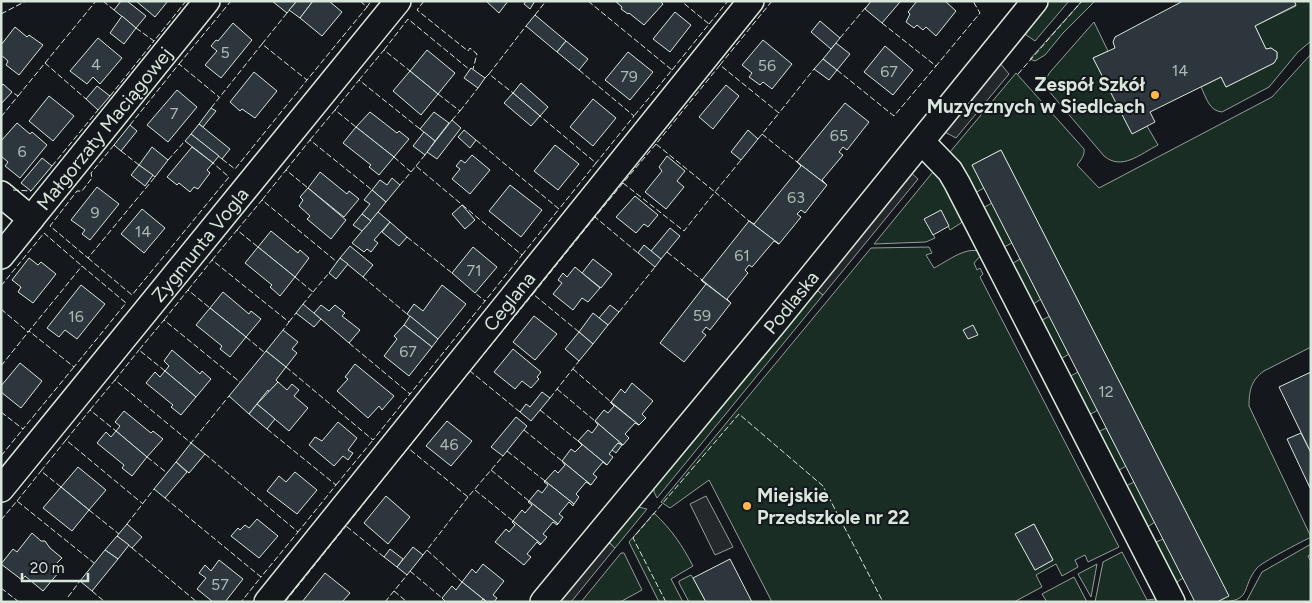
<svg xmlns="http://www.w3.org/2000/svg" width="1312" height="603" viewBox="0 0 1312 603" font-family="Figtree,sans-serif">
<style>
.green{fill:#1a2d24;stroke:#939e99;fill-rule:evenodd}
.parking{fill:#24282b;stroke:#939e99}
.building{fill:#2c363c;stroke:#d8e6dc}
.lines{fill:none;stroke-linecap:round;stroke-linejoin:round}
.minor-casing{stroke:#d8e6dc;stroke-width:28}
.minor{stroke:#14181c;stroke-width:25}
.fence{stroke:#d8e6dc;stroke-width:1;stroke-dasharray:6 2.5;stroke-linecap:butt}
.poi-dot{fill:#ffb74d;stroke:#14181c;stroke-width:2}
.labels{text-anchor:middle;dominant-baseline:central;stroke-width:4;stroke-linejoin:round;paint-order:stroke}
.number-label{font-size:16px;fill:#adbab4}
.poi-label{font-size:19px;font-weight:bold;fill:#d8e6dc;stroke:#14181c;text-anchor:end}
.street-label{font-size:19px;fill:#d8e6dc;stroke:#14181c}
</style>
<rect width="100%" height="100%" fill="#14181c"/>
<g class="green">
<polygon points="1048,1 1069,1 1035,41 1022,32"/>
<polygon points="1082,1 1095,1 1063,33 1045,55 1035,61 1030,59"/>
<path d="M1294,1H1311V41L1298,52L1269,87L1222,112C1209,111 1206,97 1201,87L1221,77L1226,87L1274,63L1277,58V52L1271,48L1266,49L1255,26L1296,6Z"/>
<path d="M1094,22L1108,51L1093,58L1133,133L1147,126L1158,145C1140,154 1122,171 1104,156L1048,90C1045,82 1046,77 1051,71Z"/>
<path d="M1311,54V347L1264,371C1251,380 1249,391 1249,406L1311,537C1301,542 1262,562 1257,568C1240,588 1254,602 1217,602L1228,595L1001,150L972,165L984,188L973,194L945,158L1016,73L1084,149C1085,155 1081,160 1077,165L1099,188L1272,97Z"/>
<polygon points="937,167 965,218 961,223 950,230 941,211 925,219 935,238 926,242 874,244"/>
<polygon points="992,203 1012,243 1000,249 981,209"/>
<path d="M929,247L932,253L926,255L934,268C948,261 968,244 983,253L974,263L977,270L980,268L983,274L980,277L1119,547L1088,562L1085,555L1075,560L1078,567L1062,576L1056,564L1036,575L1042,587L1014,602H772L709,480L670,508L661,502L871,248ZM1034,524L1053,560L1035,570L1016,534Z"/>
<polygon points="1020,259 1041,299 1032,305 1010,265"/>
<polygon points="813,287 823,295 657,498 654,492 654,485"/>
<polygon points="1050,316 1069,354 1059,360 1040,321"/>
<polygon points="1078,372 1098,410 1087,416 1067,378"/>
<polygon points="1106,428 1126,466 1116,472 1096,433"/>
<polygon points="1134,482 1155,522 1146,528 1124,487"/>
<polygon points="638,507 647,509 615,548 607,540"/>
<path d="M654,513C672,530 682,545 693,566L671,579L683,602H659L629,542Z"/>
<polygon points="1163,539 1183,578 1174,584 1154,543"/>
<polygon points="1311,544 1311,554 1308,556 1311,562 1311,602 1246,602 1262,572"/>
<polygon points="1122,552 1147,600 1163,598 1165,602 1095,602 1103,562"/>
<polygon points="621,553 624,553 642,590 620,602 581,602"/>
<polygon points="1097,564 1091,597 1078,574"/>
<polygon points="691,575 693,578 706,602 689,602 679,583 679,581"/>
<polygon points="1074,577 1087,602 1047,602 1042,594"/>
</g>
<g class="parking">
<polygon points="999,62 1009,74 956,138 941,130"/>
<polygon points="908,170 918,179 823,295 813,287"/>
<polygon points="706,496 733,547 715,555 690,504"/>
<polygon points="605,539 615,548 571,602 553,602"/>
</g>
<g class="building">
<polygon points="121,1 127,1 146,16 136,28 114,10"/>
<polygon points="136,1 168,1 155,17"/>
<polygon points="272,1 295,1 296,2 287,13"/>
<polygon points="297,1 313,1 300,18 289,10"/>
<polygon points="313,1 329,1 342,12 322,36 300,18"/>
<polygon points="486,1 508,1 499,13"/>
<polygon points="526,1 535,1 530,9 524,4"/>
<polygon points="615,1 660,1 663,4 644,25 629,13 628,14 621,9 622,7"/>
<polygon points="871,1 899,1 900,2 882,23 865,9"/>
<polygon points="917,1 945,1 956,11 936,36 926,27 923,30 917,25 914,28 906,22 910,14 908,12"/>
<polygon points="1183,1 1294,1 1296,5 1255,26 1266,49 1271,48 1277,52 1277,58 1274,63 1226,87 1221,77 1150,112 1155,122 1132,134 1093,58 1115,48 1113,42 1115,37"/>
<polygon points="675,12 691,25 670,52 653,39"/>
<polygon points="535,15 566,41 557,52 526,26"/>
<polygon points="122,16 136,28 124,44 110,33"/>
<polygon points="820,21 840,38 831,49 811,32"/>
<polygon points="233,23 252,40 221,78 205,65 217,51 211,46 216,40 218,41"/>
<polygon points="15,27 27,37 29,35 43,45 19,75 6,65 8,61 1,55 1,45"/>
<polygon points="98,38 122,58 100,84 93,77 87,84 70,71"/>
<polygon points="763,40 792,64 772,89 763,82 760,85 749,77 752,73 742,65"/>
<polygon points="566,41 588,59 579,70 557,52"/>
<polygon points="836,43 850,54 837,70 823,59"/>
<polygon points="885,46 913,70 893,95 864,72"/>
<polygon points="427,50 455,73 438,94 410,71"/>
<polygon points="628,52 653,72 630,100 605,80"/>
<polygon points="823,59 837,70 829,80 814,69"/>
<polygon points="471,68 485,78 478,88 464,78"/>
<polygon points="410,71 438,94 421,115 393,91"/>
<polygon points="254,72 277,91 255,118 242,109 240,111 230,102"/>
<polygon points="521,83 548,107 540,116 513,93"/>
<polygon points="3,84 12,92 1,104 1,86"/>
<polygon points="726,85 739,96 713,129 699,117"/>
<polygon points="97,86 110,96 98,110 86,99"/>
<polygon points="177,90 197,107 168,142 147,125"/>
<polygon points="513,93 540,116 531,126 504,103"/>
<polygon points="49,96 74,116 53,141 29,121"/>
<polygon points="593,99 616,118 593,146 570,127"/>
<polygon points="845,103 869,122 847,150 843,147 839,152 843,155 822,180 827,185 797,162"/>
<polygon points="211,108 216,111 203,127 199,124"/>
<polygon points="370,112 397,133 399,131 409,139 394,157 356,127"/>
<polygon points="434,112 449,123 435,141 420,129"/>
<polygon points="452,120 461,128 437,159 427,152"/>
<polygon points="17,123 30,134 32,132 47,145 20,178 5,166 8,162 1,156 1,141"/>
<polygon points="199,124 230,149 222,159 191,134"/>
<polygon points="130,125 137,131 121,151 114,145"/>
<polygon points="356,127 394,157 379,175 369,167 371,165 343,143"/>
<polygon points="464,130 476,140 470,148 458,137"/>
<polygon points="748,130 758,139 741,160 731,152"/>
<polygon points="424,132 435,141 425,155 413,146"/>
<polygon points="191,134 219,156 213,163 185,141"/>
<polygon points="555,145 579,164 558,190 534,171"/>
<polygon points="152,147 168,160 155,177 139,165"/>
<polygon points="192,147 213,163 207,170 210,173 198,189 194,187 190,192 179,183 177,185 167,177"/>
<polygon points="1001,150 1229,596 1217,602 1195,602 972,165"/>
<polygon points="472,155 490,170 470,194 452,179 460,169 456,166 461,160 465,163"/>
<polygon points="667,156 685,171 677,181 684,187 666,209 645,192 662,171 659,167"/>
<polygon points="42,158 52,166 31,191 21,183"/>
<polygon points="797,162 827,185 805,213 801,210 797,214 801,217 779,244 749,221 754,224 801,166"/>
<polygon points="139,165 153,175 145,186 131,175"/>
<polygon points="320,172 347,194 349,191 359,199 344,217 308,188"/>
<polygon points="392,178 400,185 386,202 372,190 380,180 387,185"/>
<polygon points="510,185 542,210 521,237 489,211"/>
<polygon points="97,187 119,204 90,240 82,234 85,230 71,220"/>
<polygon points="308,188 346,220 331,239 307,219 310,216 299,206 303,200 300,197"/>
<polygon points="372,190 386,202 371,221 362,214 370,204 364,200"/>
<polygon points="635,196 658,215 648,227 644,224 636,233 616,217"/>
<polygon points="462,205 475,220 465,229 452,214"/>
<polygon points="142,209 165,228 144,253 121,234"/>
<polygon points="941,210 949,226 933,235 924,219"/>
<polygon points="378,212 390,222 374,240 378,243 371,252 367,249 364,252 352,243"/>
<polygon points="362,214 371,221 362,231 353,225"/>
<polygon points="749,221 779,244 774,241 752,267 749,265 745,270 748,273 727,299 731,303 702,280"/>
<polygon points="390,222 407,237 399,246 382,232"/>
<polygon points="670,228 680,236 661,259 651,251"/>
<polygon points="271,231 298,253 300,250 309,258 295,277 258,247"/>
<polygon points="644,245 661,259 655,267 638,253"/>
<polygon points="350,246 373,265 363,277 340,258"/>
<polygon points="258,247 295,277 280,296 270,287 272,285 245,263"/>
<polygon points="473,247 497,267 475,293 452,273"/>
<polygon points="29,258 38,265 41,262 56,274 33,303 18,292 21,287 12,280"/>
<polygon points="340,258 348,264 336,279 329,273"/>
<polygon points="593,259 612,274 601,288 582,273"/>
<polygon points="575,267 600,288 588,302 582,298 573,310 553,294 562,283 558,280 563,273 567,277"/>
<polygon points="701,280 731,303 710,330 706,327 702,332 706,335 684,362 660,343 706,284"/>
<polygon points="81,285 105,304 77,339 65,330 59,337 47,328"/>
<polygon points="442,285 466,304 438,339 407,314 414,304 423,311"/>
<polygon points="223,292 249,314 251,311 261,319 246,337 210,308"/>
<polygon points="303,304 321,319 314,327 296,313"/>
<polygon points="321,305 329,311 335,305 345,313 342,316 360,330 349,343 314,313"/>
<polygon points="610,305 619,312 608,325 599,318"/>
<polygon points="210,308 246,337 230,357 220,349 222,346 196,325"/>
<polygon points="593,313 608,325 593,344 579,332"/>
<polygon points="410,316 438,339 432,347 404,325"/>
<polygon points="534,316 557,334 535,360 513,342"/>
<polygon points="404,325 432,347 409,376 384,356 397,339 394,336"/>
<polygon points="973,325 978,335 968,339 963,330"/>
<polygon points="283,330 298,342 292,349 297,353 286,367 266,351"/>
<polygon points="579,332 593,344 579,361 565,349"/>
<polygon points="513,349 541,372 537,377 539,379 531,388 522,381 515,389 494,372"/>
<polygon points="172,350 200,374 202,371 211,379 196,397 165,371 169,366 164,361"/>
<polygon points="266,351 286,367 276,380 278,382 269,392 268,390 249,414 229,396"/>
<polygon points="20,363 42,381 21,408 1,392 1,386"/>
<polygon points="355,364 394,396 382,410 379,406 368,418 337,391 348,379 345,377"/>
<polygon points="165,371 196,397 181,415 171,407 173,405 146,383 155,372 160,377"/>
<polygon points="1311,372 1311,453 1279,387"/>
<polygon points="278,382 287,390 292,384 299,390 294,396 308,408 289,431 257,404"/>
<polygon points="632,383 653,401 642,414 646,418 639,425 611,402 621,389 625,393"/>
<polygon points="542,392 550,398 531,421 520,412 526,404 530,407"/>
<polygon points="610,402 639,425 635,423 625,434 629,438 623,445 595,421 604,410 608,413 614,406"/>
<polygon points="257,404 275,419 267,429 249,414"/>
<polygon points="124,411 151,433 153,431 163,439 147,457 116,431 120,426 115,422"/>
<polygon points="516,417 527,426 503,456 491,447"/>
<polygon points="447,421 472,441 451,466 426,446"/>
<polygon points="595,421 623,445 618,443 609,454 613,457 607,465 578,441 588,430 592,433 598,425"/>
<polygon points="338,422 357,438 348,450 353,453 348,460 343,456 334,466 309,445 315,437 322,441"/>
<polygon points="116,431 147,457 132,476 122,468 124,465 97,443 106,432 111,437"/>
<polygon points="1301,433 1311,453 1310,488 1287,439"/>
<polygon points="578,441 607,465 603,462 593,474 597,477 591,485 562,461 571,449 575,452 582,445"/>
<polygon points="191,443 205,454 189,473 176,462"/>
<polygon points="618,443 622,445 616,453 612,450"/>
<polygon points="562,461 591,485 586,482 576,494 579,497 574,504 545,481 555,470 558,473 565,465"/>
<polygon points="176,462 187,472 165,498 154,489"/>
<polygon points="78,467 106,490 89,510 61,487"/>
<polygon points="295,472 317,490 297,514 267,491 279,476 286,482"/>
<polygon points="545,481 574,504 573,506 569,502 559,514 563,517 558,524 529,501 538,490 542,493 548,485 544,482"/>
<polygon points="61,487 89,510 72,531 43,508"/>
<polygon points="386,496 410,517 388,544 364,523"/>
<polygon points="529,501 558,524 557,525 553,522 543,534 547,537 541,544 513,521 522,510 525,513 532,505 528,502"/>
<polygon points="257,519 278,536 259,558 231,536 238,528 240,530 245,525 249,528"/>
<polygon points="513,521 541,544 540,545 537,542 527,554 531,557 524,565 495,542 506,529 509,532 515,525 512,522"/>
<polygon points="127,524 142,537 132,548 117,536"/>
<polygon points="1034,524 1053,560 1035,570 1015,534"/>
<polygon points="32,533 41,541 45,541 50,548 62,558 53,567 59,572 43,591 25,576 22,580 1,564 13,549 17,552"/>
<polygon points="117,536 129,545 118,559 105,550"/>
<polygon points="413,547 423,555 407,575 397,567"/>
<polygon points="390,549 403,559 397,567 384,557"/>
<polygon points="105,550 118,559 92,591 80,581"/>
<polygon points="730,559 752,602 706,602 693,578"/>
<polygon points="219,560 243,579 225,602 213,602 197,589 206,578 199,573 205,565 211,571"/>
<polygon points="483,564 504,581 493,595 497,598 494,602 487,602 462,582 472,569 476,573"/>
<polygon points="325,573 350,593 342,602 302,602"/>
<polygon points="462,582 487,602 483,599 481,602 446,602 442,598 452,586 456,590"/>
</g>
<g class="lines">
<g class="minor-casing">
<g id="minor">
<polyline points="922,142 950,171 957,183 1172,602"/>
<polyline points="1,194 31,219"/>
<path id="s1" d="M1,256L207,1"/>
<path id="s2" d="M1,489L398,1"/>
<path id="s3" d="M267,602L751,1"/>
<path id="s4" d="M543,602L775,322L1035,1"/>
</g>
</g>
<use href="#minor" class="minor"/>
<g class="fence">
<polyline points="103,1 114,10"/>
<polyline points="360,1 367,7 371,1"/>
<polyline points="424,1 417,10 468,51 470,48 477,54 473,69"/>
<polyline points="588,1 672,70 634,116"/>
<polyline points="772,1 720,65 779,113 814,69"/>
<polyline points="287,13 262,44 307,80 367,7"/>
<polyline points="1,14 26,1"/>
<polyline points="535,15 546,1"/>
<polyline points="882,23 936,66 980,13 973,1"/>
<polyline points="709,24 728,1"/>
<polyline points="136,28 154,41 186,1"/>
<polyline points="840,38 866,7"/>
<polyline points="384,50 408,19 470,70"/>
<polyline points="45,63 96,1"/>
<polyline points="179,64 231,1"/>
<polyline points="720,65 656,144 715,192 741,160"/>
<polyline points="579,70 634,116 596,163"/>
<polyline points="672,70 709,24 681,1"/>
<polyline points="837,70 894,116 936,66"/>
<polyline points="489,74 526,26"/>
<polyline points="1018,74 1082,1"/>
<polyline points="485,78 489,74 513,93"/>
<polyline points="359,80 384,50 410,71"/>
<polyline points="438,94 460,111 452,120"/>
<polyline points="18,96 45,63 86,99"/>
<polyline points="110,96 154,41"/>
<polyline points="211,108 262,44"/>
<polyline points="335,110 359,80 420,129"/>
<polyline points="460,111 478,88"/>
<polyline points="1,117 18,96 12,92"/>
<polyline points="130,125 179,64 219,97"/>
<polyline points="762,134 797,162"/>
<polyline points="758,139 779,113"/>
<polyline points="310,140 335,110 356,127"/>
<polyline points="476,140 559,209 596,163 540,116"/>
<polyline points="656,144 623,183 684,231 715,192 749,221"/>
<polyline points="114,145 91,173 92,178 82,191 77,191 50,226 88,258 155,177"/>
<polyline points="121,151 139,165"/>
<polyline points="394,157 411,172"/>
<polyline points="222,159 235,169 307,80"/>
<polyline points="168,160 185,141"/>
<polyline points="52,166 98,110"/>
<polyline points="416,166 425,155"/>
<polyline points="286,170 310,140 372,190"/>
<polyline points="623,183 595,217 638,253"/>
<polyline points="400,185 416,166 522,255 485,301"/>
<polyline points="13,190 31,191"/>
<polyline points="262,200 286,170 308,188"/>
<polyline points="237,230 262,200 337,262"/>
<polyline points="407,237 452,273"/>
<polyline points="667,252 702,280"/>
<polyline points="522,255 559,209"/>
<polyline points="88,258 132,295 229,177 213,163"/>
<polyline points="212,260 237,230 258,247"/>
<polygon points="82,266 126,303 74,367 29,331"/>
<polyline points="295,277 313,292 303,304"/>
<polyline points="363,277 407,314"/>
<polyline points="1,286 44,233 82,266"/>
<polyline points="188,290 212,260 289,322 283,330"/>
<polyline points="313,292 329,273"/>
<polyline points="1,309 28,332"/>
<polyline points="619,312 655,267"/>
<polyline points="164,320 188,290 210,308"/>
<polyline points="289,322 296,313"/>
<polyline points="579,332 533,294 595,217"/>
<polyline points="246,337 264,352"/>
<polyline points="349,343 410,394 485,301 475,293"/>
<polyline points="1,366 29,331"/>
<polyline points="286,367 373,440 410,394"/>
<polyline points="573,369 611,402"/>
<polyline points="165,371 139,350 164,320 240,382"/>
<polyline points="470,371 408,448 468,497 503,456"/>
<polyline points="115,380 139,350"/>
<polyline points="557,389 595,421"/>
<polyline points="550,398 579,361"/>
<polyline points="90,410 115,380 191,443 229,396"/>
<polyline points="540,410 578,441"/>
<polyline points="1,412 23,429 74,367"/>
<polyline points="520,412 470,371 533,294"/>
<polyline points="267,429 336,485 298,532"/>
<polyline points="524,430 562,461"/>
<polyline points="66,440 90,410 116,431"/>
<polyline points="507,451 545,481"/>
<polyline points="205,454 298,532 261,577"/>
<polyline points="1,456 23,429"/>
<polyline points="147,457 167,473"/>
<polyline points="491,470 529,501"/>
<polyline points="336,485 373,440"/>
<polyline points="61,487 41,471 66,440 143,504"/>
<polyline points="475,490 513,521"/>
<polyline points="165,498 261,577 241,602"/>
<polyline points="17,501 41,471"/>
<polyline points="89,510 119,534"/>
<polyline points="1,520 17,501 94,563"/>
<polyline points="127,524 154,489"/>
<polyline points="132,548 197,602"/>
<polyline points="427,550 462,582"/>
<polyline points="423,555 468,497"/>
<polyline points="384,557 346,526 408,448"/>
<polyline points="410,571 442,598"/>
<polyline points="1,588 19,602"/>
<polyline points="92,591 105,602"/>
<polyline points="394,591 407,602"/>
<polyline points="68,597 80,581"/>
<polyline points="285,602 346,526"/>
<polyline points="385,602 407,575"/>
<polyline points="666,602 633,538 739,414 823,486 883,602"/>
</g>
</g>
<g class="poi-dot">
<circle cx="1155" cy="95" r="5"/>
<circle cx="747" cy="506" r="5"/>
</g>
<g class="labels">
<g class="number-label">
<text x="225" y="52">5</text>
<text x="96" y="64">4</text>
<text x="767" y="65">56</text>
<text x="1180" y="70">14</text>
<text x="889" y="71">67</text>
<text x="629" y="76">79</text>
<text x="174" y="113">7</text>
<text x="839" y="135">65</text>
<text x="22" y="151">6</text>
<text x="796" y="197">63</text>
<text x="95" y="212">9</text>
<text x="143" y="231">14</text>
<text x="742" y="255">61</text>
<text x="474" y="270">71</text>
<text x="702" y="315">59</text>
<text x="76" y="316">16</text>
<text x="408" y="351">67</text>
<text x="1106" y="391">12</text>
<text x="449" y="444">46</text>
<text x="220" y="584">57</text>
</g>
<g class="poi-label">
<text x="1145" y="84">Zespół Szkół<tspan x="1145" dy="22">Muzycznych w Siedlcach</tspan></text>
<text x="757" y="495" text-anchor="start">Miejskie<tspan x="757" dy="22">Przedszkole nr 22</tspan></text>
</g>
<g class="street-label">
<text stroke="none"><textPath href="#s1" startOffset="164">Małgorzaty Maciągowej</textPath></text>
<text stroke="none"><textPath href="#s2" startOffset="315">Zygmunta Vogla</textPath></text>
<text stroke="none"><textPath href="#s3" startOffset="386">Ceglana</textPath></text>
<text stroke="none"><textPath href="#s4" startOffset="389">Podlaska</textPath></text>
</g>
</g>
<rect width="1312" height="603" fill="none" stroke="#d8e6dc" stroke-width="5"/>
<path d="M22 573v8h66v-8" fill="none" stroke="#d8e6dc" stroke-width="2.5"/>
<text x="30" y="573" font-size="15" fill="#d8e6dc" stroke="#14181c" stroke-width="4" paint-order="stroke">20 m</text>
</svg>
